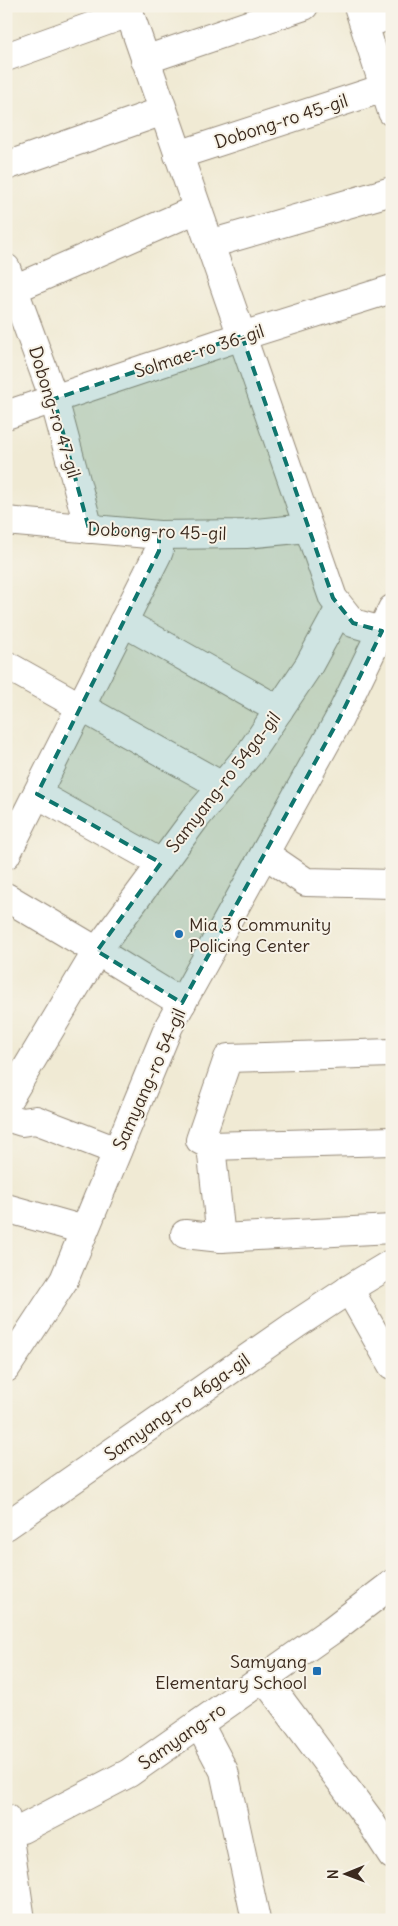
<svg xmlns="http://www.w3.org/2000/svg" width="398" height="1926" viewBox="0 0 398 1926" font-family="Delius,sans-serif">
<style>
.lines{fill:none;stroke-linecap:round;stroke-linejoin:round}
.minor-casing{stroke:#968a79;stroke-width:30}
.secondary-casing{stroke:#968a79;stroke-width:30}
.minor{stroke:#fff;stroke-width:28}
.secondary{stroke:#fff;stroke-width:28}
.marked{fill:#0f766e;fill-opacity:0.2;stroke:#0f766e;stroke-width:4;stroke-dasharray:10 6;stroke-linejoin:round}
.poi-dot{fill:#1f6fb2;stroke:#f7f3e8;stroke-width:2}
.labels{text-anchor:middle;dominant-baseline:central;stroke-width:4;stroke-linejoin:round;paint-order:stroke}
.street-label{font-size:18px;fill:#3b2a1e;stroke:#f7f3e8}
.poi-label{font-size:18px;fill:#3b2a1e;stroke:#f7f3e8;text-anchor:start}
</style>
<rect width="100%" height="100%" fill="#f7f3e8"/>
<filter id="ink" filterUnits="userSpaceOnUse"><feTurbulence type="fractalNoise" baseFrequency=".02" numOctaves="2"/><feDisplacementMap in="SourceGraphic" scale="10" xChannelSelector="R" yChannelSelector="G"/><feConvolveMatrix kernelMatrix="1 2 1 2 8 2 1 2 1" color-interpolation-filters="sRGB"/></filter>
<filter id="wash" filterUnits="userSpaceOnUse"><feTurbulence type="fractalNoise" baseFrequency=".0096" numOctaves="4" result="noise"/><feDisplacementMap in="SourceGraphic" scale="20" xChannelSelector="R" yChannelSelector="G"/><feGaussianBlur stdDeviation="1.12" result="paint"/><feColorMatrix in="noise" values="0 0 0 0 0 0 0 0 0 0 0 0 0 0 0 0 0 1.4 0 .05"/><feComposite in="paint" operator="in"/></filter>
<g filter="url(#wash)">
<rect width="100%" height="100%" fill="#f0ead4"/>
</g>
<g filter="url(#ink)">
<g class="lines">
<g class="minor-casing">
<g id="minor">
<polyline points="127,6 333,598 353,623 382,631"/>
<polyline points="358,6 392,112"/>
<polyline points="365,24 392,15"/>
<polyline points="6,57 129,13"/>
<polyline points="145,60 304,6"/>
<polyline points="178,155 384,88"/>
<polyline points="6,166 163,111"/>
<polyline points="210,244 392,191"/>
<polyline points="6,268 54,399 89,529"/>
<polyline points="14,289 197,209"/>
<polyline points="6,415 242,336 392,289"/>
<polyline points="6,521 159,535 246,534 308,528"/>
<polyline points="123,622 279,710"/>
<polyline points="6,665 222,786"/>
<polyline points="37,794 161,863"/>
<polyline points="265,854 306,882 392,884"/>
<polyline points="6,855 159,551 159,535"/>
<polyline points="6,897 97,951 182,1003"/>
<polyline points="392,1053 228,1058 200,1140 211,1146 392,1141"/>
<polyline points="6,1103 97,951 194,820 250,753 309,665 340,608"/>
<polyline points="6,1117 22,1122 36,1120 117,1151"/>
<polyline points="211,1146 221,1238"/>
<polyline points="6,1208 84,1230"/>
<polyline points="185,1234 221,1238 392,1229"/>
<polyline points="349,1289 392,1365"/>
<polyline points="6,1368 64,1280 169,1026 339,719 392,609"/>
<polyline points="6,1526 298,1323 362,1281 392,1263"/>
<polyline points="264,1678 368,1818 392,1855"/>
<polyline points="199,1724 224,1771 256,1920"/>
<polyline points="6,1818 21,1920"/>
</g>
</g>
<g class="secondary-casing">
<polyline id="secondary" points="6,1832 22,1829 129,1773 332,1630 392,1584"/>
</g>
<use href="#minor" class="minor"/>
<use href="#secondary" class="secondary"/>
</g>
</g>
<path class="marked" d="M242,336L333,598L353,623L382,631L339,719L182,1003L97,951L161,863L37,794L159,551V535L89,529L54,399Z"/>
<g class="poi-dot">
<circle cx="179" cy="934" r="5"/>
<rect x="312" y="1666" width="10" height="10" rx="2.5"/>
</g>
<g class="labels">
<g class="street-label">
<text transform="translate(281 121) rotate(-18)">Dobong-ro 45-gil</text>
<text transform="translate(199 351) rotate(-18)">Solmae-ro 36-gil</text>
<text transform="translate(55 412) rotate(73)">Dobong-ro 47-gil</text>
<text transform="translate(157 531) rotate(2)">Dobong-ro 45-gil</text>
<text transform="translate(223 782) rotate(-52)">Samyang-ro 54ga-gil</text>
<text transform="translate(149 1079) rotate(-66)">Samyang-ro 54-gil</text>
<text transform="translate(177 1407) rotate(-35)">Samyang-ro 46ga-gil</text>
<text transform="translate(182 1736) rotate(-35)">Samyang-ro</text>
</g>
<g class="poi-label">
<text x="189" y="924">Mia 3 Community<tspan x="189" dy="21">Policing Center</tspan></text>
<text x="307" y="1661" text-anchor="end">Samyang<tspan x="307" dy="21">Elementary School</tspan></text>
</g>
</g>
<rect width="398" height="1926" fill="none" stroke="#f7f3e8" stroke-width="25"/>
<g transform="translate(346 1874) rotate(269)" stroke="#f7f3e8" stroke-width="4" paint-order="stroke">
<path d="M0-4L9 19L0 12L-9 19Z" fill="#3b2a1e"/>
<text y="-8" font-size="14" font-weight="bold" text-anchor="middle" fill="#3b2a1e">N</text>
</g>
</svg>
